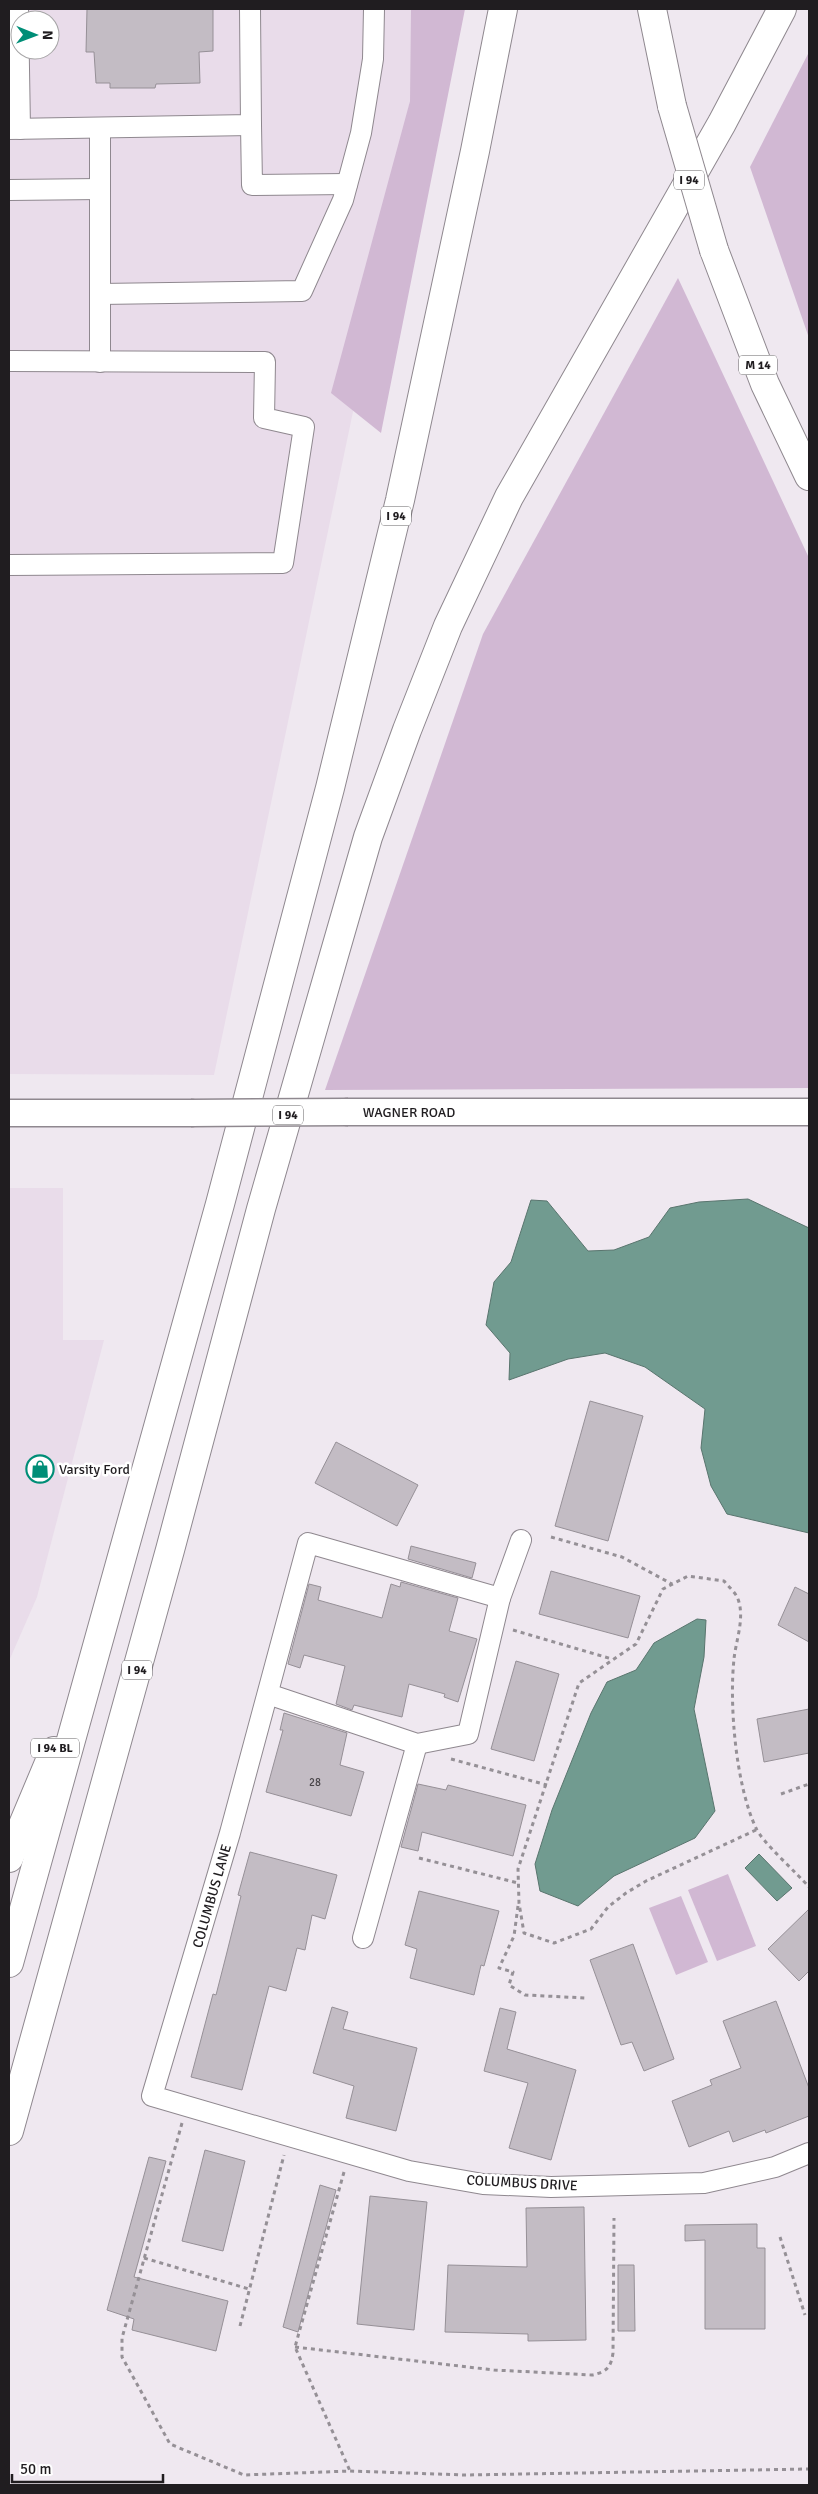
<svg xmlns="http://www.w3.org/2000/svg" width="818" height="2494" viewBox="0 0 818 2494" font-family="Signika,sans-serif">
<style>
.built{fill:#e9dcea;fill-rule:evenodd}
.green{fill:#d1b8d3}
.water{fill:#719b90;stroke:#59756e}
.building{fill:#c3bcc4;stroke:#969097}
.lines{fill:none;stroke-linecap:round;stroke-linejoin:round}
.minor-casing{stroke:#8f888f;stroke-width:22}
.major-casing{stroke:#8f888f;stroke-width:29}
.highway-casing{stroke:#8f888f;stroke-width:30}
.path{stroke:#959096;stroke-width:3;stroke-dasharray:4 4;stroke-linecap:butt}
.minor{stroke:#fff;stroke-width:20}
.major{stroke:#fff;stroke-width:26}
.highway{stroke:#fff;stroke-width:28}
.major-bridge-casing{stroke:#8f888f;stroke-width:29;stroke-linecap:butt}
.highway-bridge-casing{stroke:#8f888f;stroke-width:30;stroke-linecap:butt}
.major-bridge{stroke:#fff;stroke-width:26}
.highway-bridge{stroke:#fff;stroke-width:28}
.labels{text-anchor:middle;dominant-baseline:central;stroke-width:5;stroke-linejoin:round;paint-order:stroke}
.number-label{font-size:11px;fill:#494549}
.shield{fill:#fff;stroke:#636163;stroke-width:1}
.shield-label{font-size:12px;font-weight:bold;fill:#201d20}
.street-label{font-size:14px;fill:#201d20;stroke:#fff}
.poi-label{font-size:14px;fill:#201d20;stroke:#fff;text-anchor:start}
</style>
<rect width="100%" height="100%" fill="#efe8f0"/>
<g class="built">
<path d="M9,9H426L367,345L214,1075L9,1074ZM20,20H50V50H20Z"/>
<polygon points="9,1188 63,1188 63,1340 104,1340 37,1597 9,1661"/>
</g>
<g class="green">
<polygon points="411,9 465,9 381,433 331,393 410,101"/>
<polygon points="809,52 809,338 750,167"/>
<polygon points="678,278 809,558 809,1088 325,1090 483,634"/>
<polygon points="728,1874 756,1946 717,1961 688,1890"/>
<polygon points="681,1896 708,1962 676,1975 649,1908"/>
</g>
<g class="water">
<polygon points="748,1199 809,1228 809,1533 727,1514 711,1486 701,1448 705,1409 645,1367 605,1353 568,1359 509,1380 510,1353 486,1325 494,1282 511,1262 531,1200 547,1201 588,1251 614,1250 649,1237 670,1208 699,1202"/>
<polygon points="697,1619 706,1620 704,1657 694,1709 715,1811 695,1838 614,1876 578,1906 540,1891 535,1864 552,1810 591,1713 607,1682 636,1670 654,1643"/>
<polygon points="759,1854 792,1888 777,1901 745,1868"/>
</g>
<g class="building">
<polygon points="87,9 213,9 213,51 199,52 200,83 156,84 155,88 110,88 110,83 96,83 94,52 86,52"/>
<polygon points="590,1401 643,1416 608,1541 555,1526"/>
<polygon points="336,1442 418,1485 397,1526 315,1483"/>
<polygon points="411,1546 476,1563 472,1578 408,1559"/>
<polygon points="551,1571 640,1596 628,1638 539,1614"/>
<polygon points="401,1582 458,1598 449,1631 477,1639 458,1702 444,1697 445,1694 409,1684 402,1717 354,1705 352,1710 336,1704 345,1666 304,1655 300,1668 288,1664 309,1584 321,1587 318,1600 382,1618 391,1584 400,1587"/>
<polygon points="795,1587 809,1594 809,1642 778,1625"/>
<polygon points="516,1661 559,1674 534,1761 491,1749"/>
<polygon points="809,1709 809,1753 764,1762 757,1719"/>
<polygon points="284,1713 347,1733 340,1765 364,1772 351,1816 266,1792 283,1730 280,1730"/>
<polygon points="418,1784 446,1790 448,1785 526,1805 513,1856 422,1832 418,1851 401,1847"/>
<polygon points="250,1852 337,1875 325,1919 312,1915 305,1950 297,1948 286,1991 269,1986 242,2090 191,2077 213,1994 216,1995 226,1956 241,1896 238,1895"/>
<polygon points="419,1891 499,1911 484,1966 481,1965 474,1995 410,1978 417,1949 405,1945"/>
<polygon points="809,1909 809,1971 799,1981 768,1949"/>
<polygon points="633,1944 674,2059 644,2071 632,2042 621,2045 590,1960"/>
<polygon points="776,2001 809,2088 809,2116 766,2133 765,2130 733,2142 729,2131 689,2147 672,2101 712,2085 710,2080 741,2068 723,2021"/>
<polygon points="332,2007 348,2012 343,2029 417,2048 396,2131 346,2118 354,2086 313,2073"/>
<polygon points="500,2008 516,2012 507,2049 576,2070 551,2160 509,2148 528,2083 484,2071"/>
<polygon points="205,2150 245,2161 223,2251 182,2241"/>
<polygon points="149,2157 166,2161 134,2277 228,2301 216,2351 132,2330 134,2319 107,2310"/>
<polygon points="320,2185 336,2190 298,2332 283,2327"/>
<polygon points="370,2196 427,2202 414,2330 357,2324"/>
<polygon points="584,2207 586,2340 528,2341 528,2334 445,2332 448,2265 527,2267 526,2208"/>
<polygon points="757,2224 757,2248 765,2248 765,2329 705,2329 705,2240 685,2241 685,2225"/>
<polygon points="618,2265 634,2265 635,2331 618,2331"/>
</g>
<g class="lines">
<g class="minor-casing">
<g id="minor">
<polyline points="18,9 20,129"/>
<polyline points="251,125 252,185 347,184"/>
<polyline points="100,128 100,362"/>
<polyline points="9,129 251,125 250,9"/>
<polyline points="9,190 100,189"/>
<polyline points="100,294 302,291 343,200 361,133 373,59 374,9"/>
<polyline points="9,361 265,362 264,418 304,427 283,563 9,565"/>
<polyline points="521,1540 500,1598 308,1543 230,1833 152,2096 409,2171 483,2184 551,2187 704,2183 775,2167 809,2153"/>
<polyline points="268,1694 417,1744 468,1734 500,1598"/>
<polyline points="363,1938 417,1744"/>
</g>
</g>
<g class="major-casing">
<g id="major">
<polyline points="348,1112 809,1112"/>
<polyline points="9,1113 191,1113"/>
</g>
</g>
<g class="highway-casing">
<g id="highway">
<polyline points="652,9 672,106"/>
<polyline points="714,250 765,384 809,476"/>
<polyline points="9,1858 54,1751"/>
<polyline points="9,1963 220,1204 330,788 400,500 475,151 503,9"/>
<polyline points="9,2131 170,1550 261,1209 368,837 407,730 448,626 509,497 722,123 782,9"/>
</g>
</g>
<g class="path">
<polyline points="551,1537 622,1557 672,1584"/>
<polyline points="513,1630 612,1659"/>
<polyline points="451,1759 547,1785"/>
<polyline points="781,1794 809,1784"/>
<path d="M756,1830L646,1881L626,1893L608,1907L591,1929L554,1943L524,1933L519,1903L518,1869L579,1683L636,1644L663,1589L688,1576L724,1581C728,1586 736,1593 738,1599C745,1618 736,1640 734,1659C729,1705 736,1786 756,1828C761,1841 798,1874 809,1887"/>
<polyline points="419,1858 518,1883"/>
<polyline points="518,1906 514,1936 499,1968 513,1972 509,1985 525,1995 586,1998"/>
<polyline points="182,2123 122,2338 122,2357 170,2444 244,2475 350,2471 465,2475 809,2469"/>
<polyline points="344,2172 295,2347 350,2471"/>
<polyline points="780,2237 805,2315"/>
<polyline points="144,2258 249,2289"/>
<polyline points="240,2326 284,2155"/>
<path d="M295,2347L494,2370L592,2375C607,2372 611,2367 613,2353L614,2218"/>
</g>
<use href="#minor" class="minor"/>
<use href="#major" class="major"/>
<use href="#highway" class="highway"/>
<g class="major-bridge-casing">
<polyline id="major-bridge" points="191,1113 348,1112"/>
</g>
<g class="highway-bridge-casing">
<polyline id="highway-bridge" points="672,106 714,250"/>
</g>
<use href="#major-bridge" class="major-bridge"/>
<use href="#highway-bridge" class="highway-bridge"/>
</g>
<defs>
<g id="shop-ring" transform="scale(1.4375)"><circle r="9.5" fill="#fff" stroke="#008e77" stroke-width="1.5"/><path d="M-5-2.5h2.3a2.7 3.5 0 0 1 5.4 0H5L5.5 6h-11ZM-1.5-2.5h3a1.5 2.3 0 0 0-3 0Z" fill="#008e77"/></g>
</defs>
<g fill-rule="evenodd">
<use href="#shop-ring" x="40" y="1469"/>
</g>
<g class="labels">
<g class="number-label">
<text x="315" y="1782">28</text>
</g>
<g class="shield">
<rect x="674" y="170.5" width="30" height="19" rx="4"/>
<rect x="739" y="355.5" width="38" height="19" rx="4"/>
<rect x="381" y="506.5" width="30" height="19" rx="4"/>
<rect x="273" y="1105.5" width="30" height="19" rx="4"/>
<rect x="122" y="1660.5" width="30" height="19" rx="4"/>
<rect x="31" y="1738.5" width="48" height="19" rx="4"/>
</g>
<g class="shield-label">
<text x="689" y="180">I 94</text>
<text x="758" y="365">M 14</text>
<text x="396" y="516">I 94</text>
<text x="288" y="1115">I 94</text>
<text x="137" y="1670">I 94</text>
<text x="55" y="1748">I 94 BL</text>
</g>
<g class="street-label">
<text x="409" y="1112">WAGNER ROAD</text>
<text transform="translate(212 1896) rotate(-74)">COLUMBUS LANE</text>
<text transform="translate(522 2183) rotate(3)">COLUMBUS DRIVE</text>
</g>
<g class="poi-label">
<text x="59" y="1469">Varsity Ford</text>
</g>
</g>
<rect width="818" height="2494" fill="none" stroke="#201d20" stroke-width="20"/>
<g transform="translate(35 35) rotate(91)"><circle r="24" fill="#ffffff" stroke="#a6a5a6"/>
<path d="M0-4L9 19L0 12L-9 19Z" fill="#008e77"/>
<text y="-8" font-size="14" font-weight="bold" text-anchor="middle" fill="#201d20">N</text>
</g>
<path d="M12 2474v8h151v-8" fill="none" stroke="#201d20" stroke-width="2.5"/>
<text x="20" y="2474" font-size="15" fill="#201d20" stroke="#ffffff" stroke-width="4" paint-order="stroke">50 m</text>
</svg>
